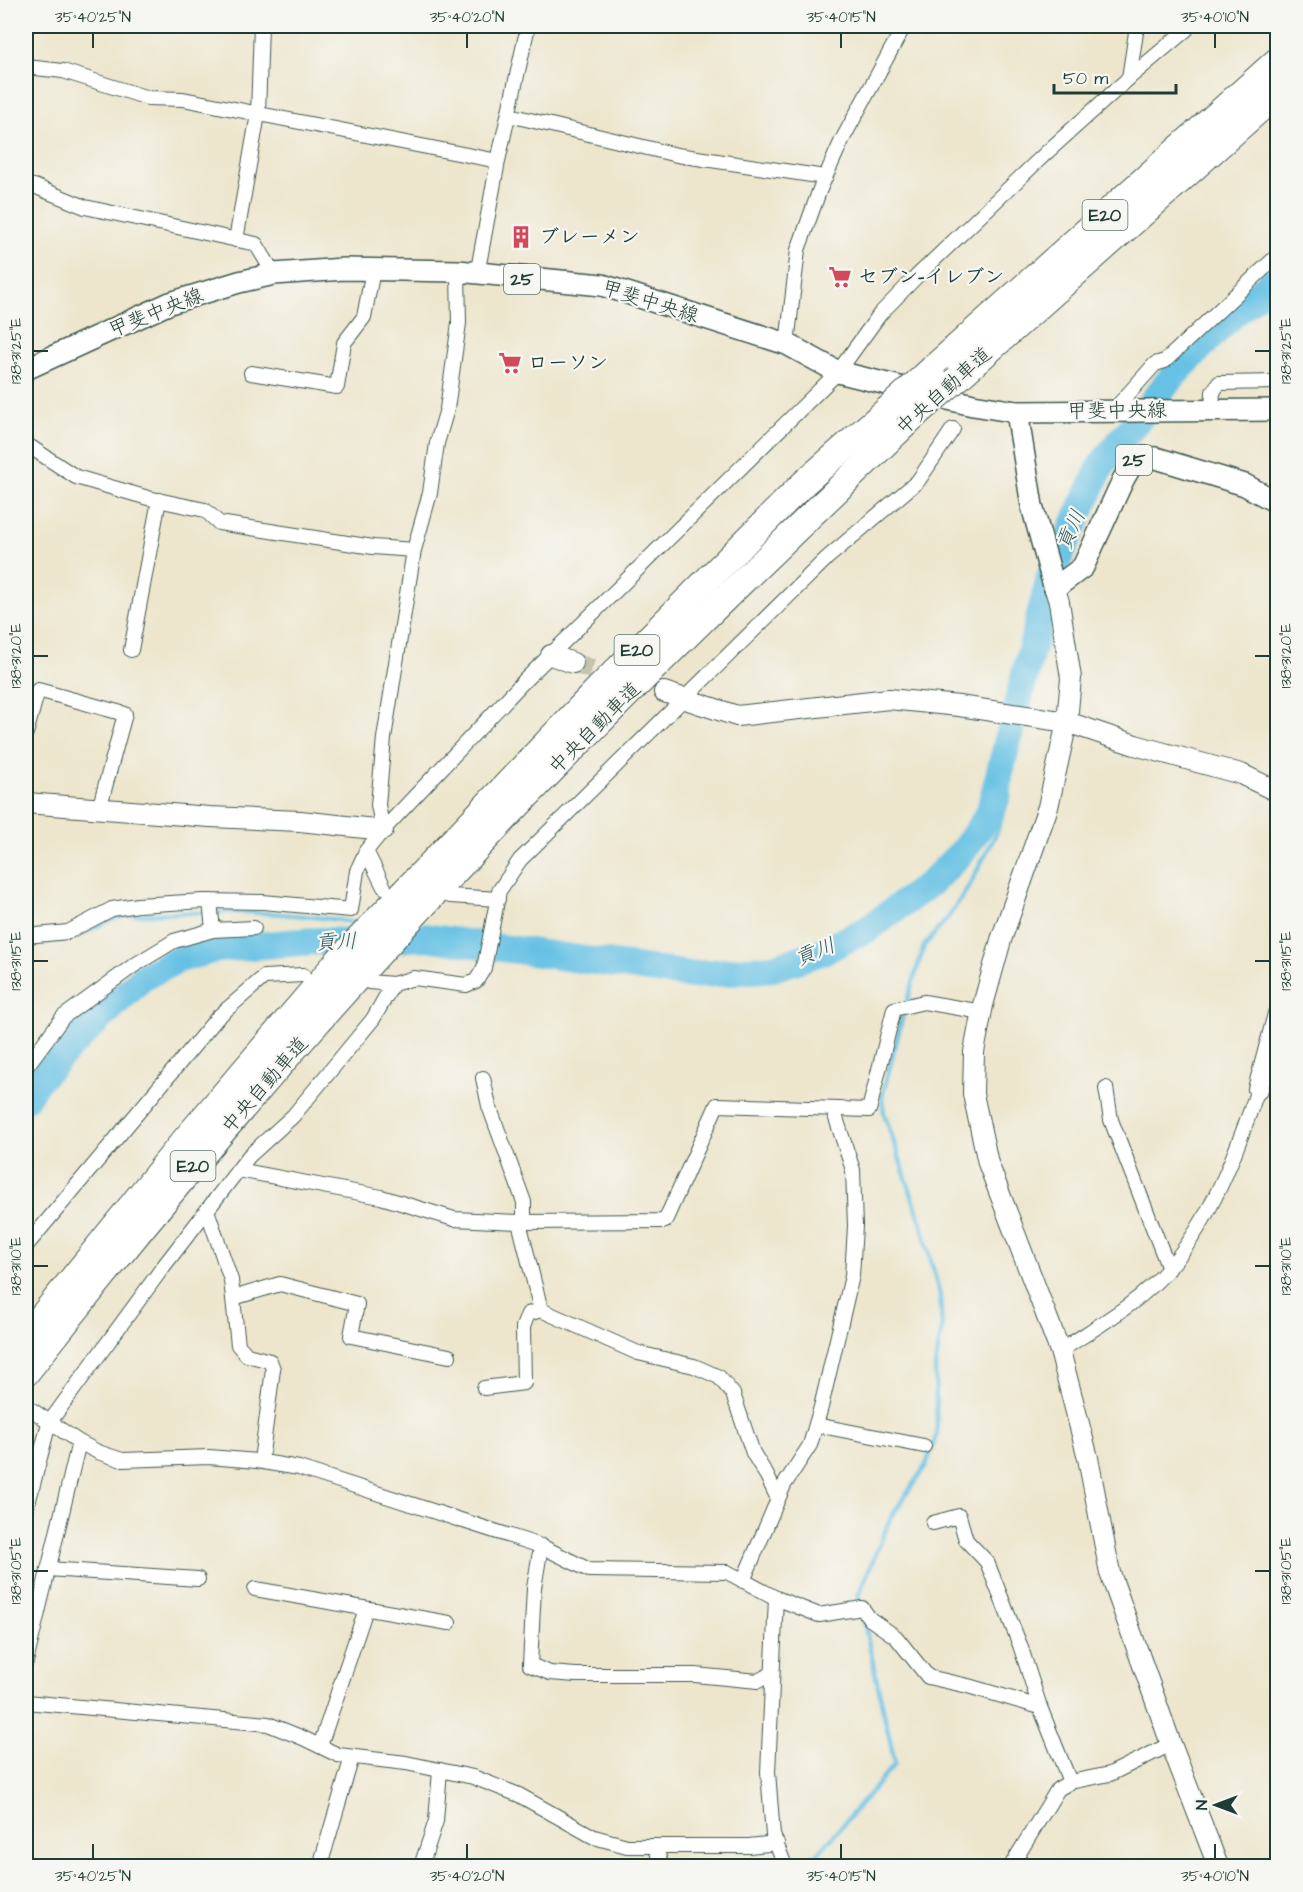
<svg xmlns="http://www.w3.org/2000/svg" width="1303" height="1892" viewBox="0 0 1303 1892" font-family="'Architects Daughter','Klee One',sans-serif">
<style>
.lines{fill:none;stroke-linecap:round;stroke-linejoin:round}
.stream{stroke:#66c1e4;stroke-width:4.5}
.river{stroke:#66c1e4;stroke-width:28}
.secondary-tunnel{stroke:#c4c4ae;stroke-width:20;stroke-dasharray:20 10;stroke-linecap:butt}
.street-casing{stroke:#3e564b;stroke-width:16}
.secondary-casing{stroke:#3e564b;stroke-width:22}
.primary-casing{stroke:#3e564b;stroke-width:24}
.highway-casing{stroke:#3e564b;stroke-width:28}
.street{stroke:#fff;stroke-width:14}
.secondary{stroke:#fff;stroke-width:20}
.primary{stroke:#fff;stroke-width:21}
.highway{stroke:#fff;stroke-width:26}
.highway-bridge-casing{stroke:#3e564b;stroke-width:28;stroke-linecap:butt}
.highway-bridge{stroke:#fff;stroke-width:26}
.ticks{fill:none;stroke:#1f3d34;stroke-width:2}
.labels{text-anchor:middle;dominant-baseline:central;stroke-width:4.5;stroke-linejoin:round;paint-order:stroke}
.shield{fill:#f6f6f2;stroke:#60746d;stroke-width:1.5}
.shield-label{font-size:18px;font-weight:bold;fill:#1f3d34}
.poi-label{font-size:20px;font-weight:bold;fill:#1f3d34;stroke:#f6f6f2;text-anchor:start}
.street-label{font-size:20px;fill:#1f3d34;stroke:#f6f6f2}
.water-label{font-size:21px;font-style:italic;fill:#315e60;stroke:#f6f6f2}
.neatline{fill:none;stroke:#1f3d34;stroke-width:2}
.ticks-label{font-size:15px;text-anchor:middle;fill:#1f3d34}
</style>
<rect width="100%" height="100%" fill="#f6f6f2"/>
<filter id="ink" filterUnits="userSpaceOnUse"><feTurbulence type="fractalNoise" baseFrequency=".0167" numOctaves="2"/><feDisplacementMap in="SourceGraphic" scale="12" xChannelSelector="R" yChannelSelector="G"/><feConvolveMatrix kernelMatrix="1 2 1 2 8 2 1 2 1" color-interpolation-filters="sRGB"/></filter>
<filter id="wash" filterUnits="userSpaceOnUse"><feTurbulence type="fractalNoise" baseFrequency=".008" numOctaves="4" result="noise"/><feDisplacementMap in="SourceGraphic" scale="24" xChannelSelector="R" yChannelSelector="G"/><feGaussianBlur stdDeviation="1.35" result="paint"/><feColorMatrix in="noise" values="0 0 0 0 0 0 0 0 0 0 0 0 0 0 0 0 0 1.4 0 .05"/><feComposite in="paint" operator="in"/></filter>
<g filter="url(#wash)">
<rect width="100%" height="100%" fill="#ede6cd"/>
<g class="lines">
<g class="stream">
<polyline points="408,934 425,937"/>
<path d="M26,944L72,938L114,918L128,915C208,911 283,909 361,924"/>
<polyline points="860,1606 858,1596 891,1517 926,1465 937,1434 935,1367 942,1327 940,1296 921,1222 884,1113 882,1097 904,1011 924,946 947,919 969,886 997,832 1009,797 1016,719"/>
<polyline points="807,1866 895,1764 863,1617"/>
</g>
<polyline class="river" points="26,1098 37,1081 68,1049 143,977 179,959 216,949 313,941 356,942 425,937 691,975 773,968 821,952 868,929 932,882 963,851 989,814 1050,577 1102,464 1173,376 1226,321 1278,276"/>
</g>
</g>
<g filter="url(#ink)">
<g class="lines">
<polyline class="secondary-tunnel" points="573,663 664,692"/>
<g class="street-casing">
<g id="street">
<polyline points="26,67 63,71 148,98 183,99 498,161"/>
<polyline points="1129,78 1137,26"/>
<polyline points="509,115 677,155 825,177"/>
<polyline points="26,186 34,186 85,207 256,244 274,274"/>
<polyline points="236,240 258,114 261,26"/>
<polyline points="477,275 498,161 528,26"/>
<polyline points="787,344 798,250 820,189 842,140 904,26"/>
<polyline points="251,373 337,387 344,343 364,317 373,270"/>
<polyline points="1212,410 1213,392 1219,383 1278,382"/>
<polyline points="1113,411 1155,364 1165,361 1278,255"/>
<polyline points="26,444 76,477 148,498 205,510 219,523 373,547 414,550"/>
<polyline points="131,650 159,500"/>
<polyline points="26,733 38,690 125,714 99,809"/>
<polyline points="383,830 378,805 384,738 414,550 430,493 437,443 447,409 459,323 458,271"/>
<polyline points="384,887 366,851 383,830 525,680 838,372 880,314 916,277 1046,153 1129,78 1186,30"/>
<polyline points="450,896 498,899"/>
<polyline points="210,901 213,930"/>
<polyline points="26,936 68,932 112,909 138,905 203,901 263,902 351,910 357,871 366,851"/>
<polyline points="369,982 393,984"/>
<polyline points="26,1067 63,1017 133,966 174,941 213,930 254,928"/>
<polyline points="483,1078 489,1106 524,1202 524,1222"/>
<polyline points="1106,1088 1111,1120 1169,1269"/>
<polyline points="238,1170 381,1197 454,1219 519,1222 665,1221 717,1105 869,1110 894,1009 924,1002 982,1012"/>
<polyline points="207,1210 231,1280 238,1345 247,1355 270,1361 273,1369 261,1461"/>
<polyline points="519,1222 541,1310 638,1353 694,1366 719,1377 733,1394 753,1453 767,1476 778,1499"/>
<polyline points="26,1246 218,1017 264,977 303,975"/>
<polyline points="233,1298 280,1284 357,1304 351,1336 449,1356"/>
<path d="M1060,1351C1097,1326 1140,1303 1169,1268C1212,1219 1237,1150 1258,1089"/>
<polyline points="484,1388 524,1383 523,1327 528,1314 541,1310"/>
<polyline points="32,1410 79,1442 98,1452 122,1460 209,1457 257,1461 299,1468 541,1546 589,1570 727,1572 776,1598 819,1615 862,1608 870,1619 896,1637 928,1677 968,1686 1040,1707 1070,1782"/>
<polyline points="816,1425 924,1446"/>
<polyline points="26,1511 49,1423 163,1267 249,1156 293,1116 373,1019 393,984 414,978 466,985 476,981 484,968 499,891 520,860 827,558 918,481 953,429"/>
<polyline points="933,1523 959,1516 966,1540 987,1562 1020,1645 1040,1707"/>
<polyline points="541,1546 534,1588 530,1665 550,1673 576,1675 695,1675 758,1681 771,1674"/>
<polyline points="48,1569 198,1579"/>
<polyline points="743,1581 784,1485 810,1445 821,1407 852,1276 855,1226 853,1170 833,1109"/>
<polyline points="255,1589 449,1623"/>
<polyline points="776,1598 768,1772 773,1835 785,1866"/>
<polyline points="26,1662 79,1442"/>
<polyline points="26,1702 268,1724 303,1738 338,1755 406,1763 473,1777 519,1795 594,1837 627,1846 749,1846 777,1843"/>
<polyline points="320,1746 366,1609"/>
<polyline points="655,1846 662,1866"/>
<polyline points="320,1866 352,1757"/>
<polyline points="421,1866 436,1821 440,1770"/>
<polyline points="1011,1866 1058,1789 1070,1782 1110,1774 1171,1744"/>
</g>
</g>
<g class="secondary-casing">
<g id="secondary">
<polyline points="1054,586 1059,602 1071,678 1067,722 1048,807 1001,940 983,1005 974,1052 973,1094 988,1163 1060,1351 1088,1458 1110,1573 1171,1744 1218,1866"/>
<polyline points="551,655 573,663"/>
<polyline points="664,692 737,716 889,699 959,706 1067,722 1135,745 1241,774 1278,792"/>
<polyline points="26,803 210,817 300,821 383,830"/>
<polyline points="1258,1089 1278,1014"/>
</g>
</g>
<g class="primary-casing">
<g id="primary">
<polyline points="26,369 170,303 239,282 274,274 344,269 458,271 602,285 787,344 838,372 973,405 1017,412 1278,410"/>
<polyline points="1017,412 1032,506 1054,586"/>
<polyline points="1055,588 1083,567 1123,480 1136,457 1156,458 1245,485 1278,503"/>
</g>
</g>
<g class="highway-casing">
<g id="highway">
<polyline points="932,369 1278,60"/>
<polyline points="958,378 1278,93"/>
<polyline points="26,1336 183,1142 338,961 598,689 804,483 888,409"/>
<path d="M26,1373C182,1173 349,980 525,798C652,667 783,542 914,416"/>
</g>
</g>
<use href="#street" class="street"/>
<use href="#secondary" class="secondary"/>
<use href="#primary" class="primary"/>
<use href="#highway" class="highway"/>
<g class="highway-bridge-casing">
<g id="highway-bridge">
<polyline points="888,409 932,369"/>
<polyline points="914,416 958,378"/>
</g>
</g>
<use href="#highway-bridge" class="highway-bridge"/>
</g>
</g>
<path class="ticks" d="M93,33V48M467,33V48M841,33V48M1215,33V48M33,351H48M1255,351H1270M33,656H48M1255,656H1270M33,961H48M1255,961H1270M33,1266H48M1255,1266H1270M33,1571H48M1255,1571H1270M93,1844V1859M467,1844V1859M841,1844V1859M1215,1844V1859"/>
<defs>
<g id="building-bare" transform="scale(1.8)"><path d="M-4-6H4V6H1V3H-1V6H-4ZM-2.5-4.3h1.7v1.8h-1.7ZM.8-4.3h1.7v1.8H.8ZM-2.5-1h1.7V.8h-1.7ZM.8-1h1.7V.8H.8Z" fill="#d1495b" stroke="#f6f6f2" stroke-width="2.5" paint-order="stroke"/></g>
<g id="supermarket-bare" transform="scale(1.8)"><path d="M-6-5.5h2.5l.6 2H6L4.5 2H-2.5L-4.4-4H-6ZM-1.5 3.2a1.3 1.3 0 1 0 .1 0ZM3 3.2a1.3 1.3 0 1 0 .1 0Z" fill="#d1495b" stroke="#f6f6f2" stroke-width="2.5" paint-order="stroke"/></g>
</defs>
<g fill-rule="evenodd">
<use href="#building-bare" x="521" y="237"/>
<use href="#supermarket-bare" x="840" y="277"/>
<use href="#supermarket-bare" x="510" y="363"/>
</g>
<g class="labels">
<g class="shield">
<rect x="1082.5" y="200" width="45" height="30" rx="4.5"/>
<rect x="504" y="264" width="36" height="30" rx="4.5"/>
<rect x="1116" y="445" width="36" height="30" rx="4.5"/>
<rect x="614.5" y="635" width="45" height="30" rx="4.5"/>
<rect x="170.5" y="1151" width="45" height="30" rx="4.5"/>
</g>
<g class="shield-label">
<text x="1105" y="215">E20</text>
<text x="522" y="279">25</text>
<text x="1134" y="460">25</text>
<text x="637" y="650">E20</text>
<text x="193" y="1166">E20</text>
</g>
<g class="poi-label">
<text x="539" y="237">ブレーメン</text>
<text x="858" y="277">セブン-イレブン</text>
<text x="528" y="363">ローソン</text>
</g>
<g class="street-label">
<text transform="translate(650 302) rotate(17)">甲斐中央線</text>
<text transform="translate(156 313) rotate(-22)">甲斐中央線</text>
<text transform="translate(944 391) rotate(-42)">中央自動車道</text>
<text transform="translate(1117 411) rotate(-1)">甲斐中央線</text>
<text transform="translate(595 728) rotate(-45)">中央自動車道</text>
<text transform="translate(265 1085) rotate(-49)">中央自動車道</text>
</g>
<g class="water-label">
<text transform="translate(1071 530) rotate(-66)">貢川</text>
<text transform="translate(336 942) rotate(-3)">貢川</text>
<text transform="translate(815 952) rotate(-22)">貢川</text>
</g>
</g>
<rect width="1303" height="1892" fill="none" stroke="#f6f6f2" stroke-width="66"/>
<g transform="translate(1216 1805) rotate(270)" stroke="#f6f6f2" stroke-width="4.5" paint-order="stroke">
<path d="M0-4.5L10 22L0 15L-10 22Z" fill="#1f3d34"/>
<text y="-9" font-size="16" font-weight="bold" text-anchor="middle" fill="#1f3d34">N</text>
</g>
<path d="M1054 84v9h122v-9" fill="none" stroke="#1f3d34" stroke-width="3"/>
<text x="1063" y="84" font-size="18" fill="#1f3d34" stroke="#f6f6f2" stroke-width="4.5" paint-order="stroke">50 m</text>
<rect x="33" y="33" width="1237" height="1826" class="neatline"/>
<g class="ticks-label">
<text x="93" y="22">35°40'25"N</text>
<text x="467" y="22">35°40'20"N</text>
<text x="841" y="22">35°40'15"N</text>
<text x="1215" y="22">35°40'10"N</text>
<text transform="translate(1286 351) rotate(-90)" y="5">138°31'25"E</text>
<text transform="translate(16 351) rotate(-90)" y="5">138°31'25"E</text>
<text transform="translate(1286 656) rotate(-90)" y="5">138°31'20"E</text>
<text transform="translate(16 656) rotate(-90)" y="5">138°31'20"E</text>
<text transform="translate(1286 961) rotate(-90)" y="5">138°31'15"E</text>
<text transform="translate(16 961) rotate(-90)" y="5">138°31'15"E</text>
<text transform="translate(1286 1266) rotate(-90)" y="5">138°31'10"E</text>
<text transform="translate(16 1266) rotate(-90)" y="5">138°31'10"E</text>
<text transform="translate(1286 1571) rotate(-90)" y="5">138°31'05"E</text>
<text transform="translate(16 1571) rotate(-90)" y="5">138°31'05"E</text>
<text x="93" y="1881">35°40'25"N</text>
<text x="467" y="1881">35°40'20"N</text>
<text x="841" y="1881">35°40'15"N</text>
<text x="1215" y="1881">35°40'10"N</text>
</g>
</svg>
